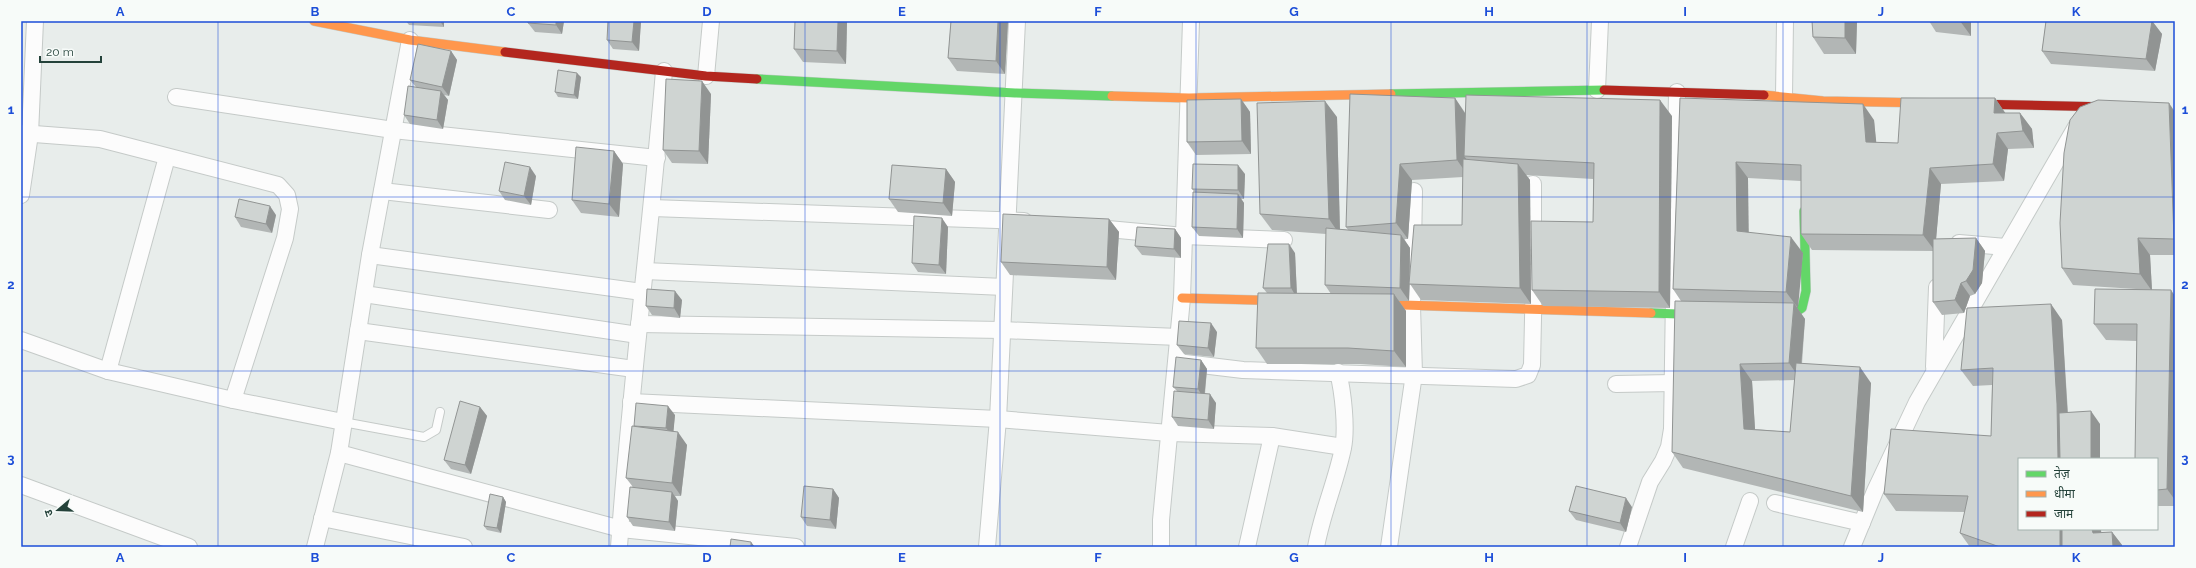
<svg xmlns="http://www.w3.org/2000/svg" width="2196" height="568" viewBox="0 0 2196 568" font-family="Raleway,'Noto Sans Devanagari',sans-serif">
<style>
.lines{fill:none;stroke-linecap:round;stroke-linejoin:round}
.lane-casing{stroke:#c5cac8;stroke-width:10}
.street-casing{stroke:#c5cac8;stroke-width:18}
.fast-casing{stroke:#c3cbc8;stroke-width:10}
.slow-casing{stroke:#c3cbc8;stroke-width:10}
.jam-casing{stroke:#c3cbc8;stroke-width:10}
.lane{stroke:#fcfcfc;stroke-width:8}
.street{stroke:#fcfcfc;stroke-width:16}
.fast{stroke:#63d668;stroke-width:9}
.slow{stroke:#ff974d;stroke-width:9}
.jam{stroke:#b3261e;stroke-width:9}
.wall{fill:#b2b6b5;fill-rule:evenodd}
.shaded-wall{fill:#919493}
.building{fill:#cfd4d2;stroke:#919493}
.grid{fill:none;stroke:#1d4ed8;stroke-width:1;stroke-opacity:0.55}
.neatline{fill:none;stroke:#1d4ed8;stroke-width:1.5}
.grid-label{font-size:13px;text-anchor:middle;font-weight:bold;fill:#1d4ed8}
</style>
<rect width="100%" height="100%" fill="#e8edeb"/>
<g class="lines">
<g class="lane-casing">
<polyline id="lane" points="343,422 424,437 436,430 440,412"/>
</g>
<g class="street-casing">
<g id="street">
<polyline points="706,76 711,21"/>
<polyline points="1597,90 1600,21"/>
<polyline points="1784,96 1785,21"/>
<polyline points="176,97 393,130 657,158"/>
<polyline points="21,133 100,139 278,185 287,195 290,209 285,238 233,400"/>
<polyline points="1533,184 1533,242"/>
<polyline points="382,191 549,210"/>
<polyline points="21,195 30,134 35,21"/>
<polyline points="652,208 1024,221"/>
<polyline points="1097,228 1184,236 1284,240"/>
<polyline points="1959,243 2006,247"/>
<polyline points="370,255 642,292"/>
<polyline points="645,271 1004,287"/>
<polyline points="364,294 638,335"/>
<polyline points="639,324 1002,330 1179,337"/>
<polyline points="358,331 634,369"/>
<polyline points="21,340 108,371 233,400 343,422"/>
<polyline points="1185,363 1243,370 1516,379 1528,375 1532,365 1534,272"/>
<polyline points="1934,367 1937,287"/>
<polyline points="108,371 167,157"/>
<polyline points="1616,384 1673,383"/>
<polyline points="631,402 998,419 1169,433 1272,436 1343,447"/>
<polyline points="339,453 621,529 796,547"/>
<polyline points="21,485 189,547"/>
<polyline points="1775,503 1862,523"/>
<polyline points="322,518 464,547"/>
<polyline points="315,547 339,453 370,255 410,40"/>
<path d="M619,547C630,388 651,230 664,71"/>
<polyline points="987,547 998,419 1017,21"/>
<polyline points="1161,547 1161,520 1182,298 1191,21"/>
<polyline points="1247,547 1272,436"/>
<path d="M1316,547C1322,513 1336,482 1343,448C1347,428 1343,392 1338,372"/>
<polyline points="1389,547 1414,374 1412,306 1414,191"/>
<polyline points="1628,547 1650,482 1663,461 1669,447 1672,429 1677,92"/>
<polyline points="1734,547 1750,501"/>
<polyline points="1852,547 1875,491 1917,402 2076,127"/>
</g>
</g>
<g class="fast-casing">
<g id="fast">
<polyline points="757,79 1015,93 1112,96"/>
<polyline points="1391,94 1604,90"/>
<polyline points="1651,313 1705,315"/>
<polyline points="1771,317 1788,317 1802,308 1806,291 1804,211"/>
</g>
</g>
<g class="slow-casing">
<g id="slow">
<polyline points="314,21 410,40 505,52"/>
<polyline points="1764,95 1823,101 1930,103"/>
<polyline points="1112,96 1189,98 1391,94"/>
<polyline points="1182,298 1287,301"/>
<polyline points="1373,304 1651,313"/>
</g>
</g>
<g class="jam-casing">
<g id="jam">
<polyline points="505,52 706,76 757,79"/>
<polyline points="1604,90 1764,95"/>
<polyline points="1970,104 2110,107"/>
</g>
</g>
<use href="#lane" class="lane"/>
<use href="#street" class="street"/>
<use href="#fast" class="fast"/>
<use href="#slow" class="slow"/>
<use href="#jam" class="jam"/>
</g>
<g class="wall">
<polygon points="406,21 444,21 444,27 409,25"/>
<polygon points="528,21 564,21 562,34 535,32 528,23"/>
<polygon points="608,21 641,21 639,51 613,49 607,40"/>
<polygon points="847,21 846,64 803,62 794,49"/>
<polygon points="951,21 1008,21 1005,74 957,71 948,58"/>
<polygon points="1812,21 1857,21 1856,54 1824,54 1813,37"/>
<polygon points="1929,21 1971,21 1971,36 1936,32"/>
<polygon points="2046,21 2160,21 2160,22 2153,22 2162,34 2155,71 2051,64 2042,51"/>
<polygon points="451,51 457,60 449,96 444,95 448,100 443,129 410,124 404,115 416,87 410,80"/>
<polygon points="581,77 578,99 558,97 555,92"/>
<polygon points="711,94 708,164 672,163 663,150"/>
<path d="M1455,98L1466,114L1672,116L1670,308L1543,306L1532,290L1593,222V179L1526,175L1530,180L1531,304L1421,300L1410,284L1409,301H1399L1406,311V367L1360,364H1267L1256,348L1267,293L1263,288L1295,253L1297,293L1331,294L1325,285L1326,234L1272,230L1260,214L1337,117L1340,229L1348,230L1346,227ZM1463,177L1462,225L1410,283V248L1404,239H1408L1412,180Z"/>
<path d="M1680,98L1874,120L1876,143H1898L1995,98L2005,113H2020L2032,129L2034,148L2008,149L2004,181L1941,184L1936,239L1976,238L1985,251L1982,283L1975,294L1970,296L1964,313L1942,315L1933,302V251L1812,250L1801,234V181L1748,178V233L1803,253L1797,308L1805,319L1802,364L1871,383L1863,512L1683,468L1672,452L1681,301L1673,289ZM1795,380L1790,432L1755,429L1752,381Z"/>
<polygon points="1241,99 1250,112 1251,154 1196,155 1187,142"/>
<polygon points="2175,112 2175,255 2150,255 2152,290 2175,296 2175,506 2157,506 2157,459 2137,341 2106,340 2094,324 2136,289 2073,285 2062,268"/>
<polygon points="614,151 623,164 619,217 581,213 572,200"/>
<polygon points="946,169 955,182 952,216 898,212 889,199"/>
<polygon points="1245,174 1244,199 1241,199 1244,203 1243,238 1199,236 1192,227 1195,192 1192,189"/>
<polygon points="536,176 531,205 505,200 499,191"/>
<polygon points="276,215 272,233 241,227 235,217"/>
<polygon points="1109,219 1119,232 1116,280 1010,275 1001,262"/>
<polygon points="948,227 946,274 918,272 912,263"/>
<polygon points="1175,229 1181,238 1181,258 1142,255 1135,246"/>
<polygon points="682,300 680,318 652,315 646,306"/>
<polygon points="2062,320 2068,413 2100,424 2019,529 2101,529 2101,533 2112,532 2122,545 2122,547 1970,547 1960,533 1965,512 1896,511 1884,494 1991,436 1992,385 1973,386 1961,370"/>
<polygon points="1217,332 1214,357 1184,354 1177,345"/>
<polygon points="1201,360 1207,369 1205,394 1216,403 1214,429 1178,426 1172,417 1177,391 1173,387"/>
<polygon points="480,407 487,416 471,474 451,469 444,460"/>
<polygon points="675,415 673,432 687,445 681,496 675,496 678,501 675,531 633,526 627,517 633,487 626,478 635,427 634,426"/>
<polygon points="833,489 839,498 836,529 807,526 801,517"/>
<polygon points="503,497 506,502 501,533 487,530 484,526"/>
<polygon points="1632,507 1626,532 1576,520 1569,511"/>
</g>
<g class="shaded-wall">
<polygon points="440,21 444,21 444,27"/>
<polygon points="556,21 564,21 562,34 556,25"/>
<polygon points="634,21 641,21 639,51 632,42"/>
<polygon points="838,21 847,21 846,64 837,51"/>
<polygon points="998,21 1008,21 1005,74 996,61"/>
<polygon points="1845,21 1857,21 1856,54 1845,38"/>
<polygon points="1960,21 1971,21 1971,36"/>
<polygon points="2152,21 2162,34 2155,71 2146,59"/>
<polygon points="451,51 457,60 449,96 442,87"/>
<polygon points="577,73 581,77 578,99 574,95"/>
<polygon points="702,81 711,94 708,164 699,151"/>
<polygon points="441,91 448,100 443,129 437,120"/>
<polygon points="1455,98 1466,115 1464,156 1468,161 1469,177 1457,160"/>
<polygon points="1995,98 2006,114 1994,113"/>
<polygon points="1241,99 1250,112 1251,154 1242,141"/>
<polygon points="1660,100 1672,116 1670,308 1659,292"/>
<polygon points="1325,101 1337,117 1340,235 1329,219"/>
<polygon points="2169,103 2175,112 2175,240 2174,239"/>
<polygon points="1863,104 1874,120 1878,159 1866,142"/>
<polygon points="2020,113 2032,129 2034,148 2023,131"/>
<polygon points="1997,133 2008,149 2004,181 1993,164"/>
<polygon points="614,151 623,164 619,217 609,204"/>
<polygon points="1736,162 1748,178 1749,248 1737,231"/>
<polygon points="1400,164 1412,180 1408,239 1396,223"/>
<polygon points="1518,164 1530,180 1531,304 1520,288"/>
<polygon points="1238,165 1245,174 1244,199 1238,190"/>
<polygon points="530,167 536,176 531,205 524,196"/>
<polygon points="1930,168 1941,184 1935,251 1923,235"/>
<polygon points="946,169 955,182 952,216 943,203"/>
<polygon points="1238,194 1244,203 1243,238 1237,229"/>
<polygon points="270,206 276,215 272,233 266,224"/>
<polygon points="942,218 948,227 946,274 939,265"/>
<polygon points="1109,219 1119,232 1116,280 1107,267"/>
<polygon points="1175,229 1181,238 1181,258 1174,249"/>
<polygon points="1401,235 1410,248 1409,301 1400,288"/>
<polygon points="1791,237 1803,253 1798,308 1786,292"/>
<polygon points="1976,238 1985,251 1982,283 1975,294 1966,281"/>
<polygon points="2138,238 2150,255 2152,291 2140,274"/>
<polygon points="1289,244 1295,253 1297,298 1291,288"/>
<polygon points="1961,283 1970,296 1964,313 1955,300"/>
<polygon points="2171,290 2175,296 2175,500 2167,489"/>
<polygon points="675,291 682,300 680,318 674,308"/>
<polygon points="1394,294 1406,311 1406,367 1394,351"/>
<polygon points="1794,303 1805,319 1800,379 1789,363"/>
<polygon points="2051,304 2062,320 2068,421 2069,459 2058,459"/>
<polygon points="1211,323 1217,332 1214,357 1208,348"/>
<polygon points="1201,360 1207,369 1204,399 1198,389"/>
<polygon points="1740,364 1752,381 1756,445 1744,429"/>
<polygon points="1860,367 1871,383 1863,512 1851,496"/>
<polygon points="1210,394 1216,403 1214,429 1208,420"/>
<polygon points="668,406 675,415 673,437 666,428"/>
<polygon points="480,407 487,416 471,474 465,465"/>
<polygon points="2091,411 2100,424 2100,459 2091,459"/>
<polygon points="678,432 687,445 681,496 672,483"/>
<polygon points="833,489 839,498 836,529 830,520"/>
<polygon points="672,492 678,501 675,531 669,522"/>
<polygon points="503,497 506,502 501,533 497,528"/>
<polygon points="1626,498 1632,507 1626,532 1620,523"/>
<rect x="2060" y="529" width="11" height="18"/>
<polygon points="2092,529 2101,529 2102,546 2093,533"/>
<polygon points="2112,532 2122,545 2122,547 2113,547"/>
<polygon points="751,542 755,547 751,547"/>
</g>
<g class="building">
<polygon points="528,21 556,21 556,25 528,23"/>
<polygon points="608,21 634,21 632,42 607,40"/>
<polygon points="795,21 838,21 837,51 794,49"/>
<polygon points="951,21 998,21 996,61 948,58"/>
<polygon points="1812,21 1845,21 1845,38 1813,37"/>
<polygon points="2046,21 2152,21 2146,59 2042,51"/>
<polygon points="418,44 451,51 442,87 410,80"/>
<polygon points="558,70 577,73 574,95 555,92"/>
<polygon points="666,79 702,81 699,151 663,150"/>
<polygon points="408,86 441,91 437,120 404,115"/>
<polygon points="1350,94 1455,98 1457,160 1400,164 1396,223 1346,227"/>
<polygon points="1466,95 1660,100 1659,292 1532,290 1531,221 1593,222 1594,163 1464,156"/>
<polygon points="1680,98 1863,104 1866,142 1898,143 1901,98 1995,98 1994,113 2020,113 2023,131 1997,133 1993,164 1930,168 1923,235 1801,234 1801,165 1736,162 1737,231 1791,237 1786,292 1673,289"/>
<polygon points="1241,99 1242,141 1187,142 1187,100"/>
<polygon points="2098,100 2169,103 2174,239 2138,238 2140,274 2062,268 2060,223 2064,153 2070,120 2080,107"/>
<polygon points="1325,101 1329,219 1260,214 1257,103"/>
<polygon points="576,147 614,151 609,204 572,200"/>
<polygon points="1463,159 1518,164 1520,288 1409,284 1414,225 1462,225"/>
<polygon points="505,162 530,167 524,196 499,191"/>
<polygon points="1193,164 1238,165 1238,190 1192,189"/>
<polygon points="892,165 946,169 943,203 889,199"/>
<polygon points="1193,192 1238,194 1237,229 1192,227"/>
<polygon points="239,199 270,206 266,224 235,217"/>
<polygon points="1003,214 1109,219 1107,267 1001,262"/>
<polygon points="914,216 942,218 939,265 912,263"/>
<polygon points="1137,227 1175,229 1174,249 1135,246"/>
<polygon points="1326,228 1401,235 1400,288 1325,285"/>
<polygon points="1976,238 1973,270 1966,281 1961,283 1955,300 1933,302 1933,239"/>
<polygon points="1268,244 1289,244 1291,288 1263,288"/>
<polygon points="647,289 675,291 674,308 646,306"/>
<polygon points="2095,289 2171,290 2167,489 2157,490 2157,459 2135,459 2137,324 2094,324"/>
<polygon points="1258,293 1394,294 1394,351 1348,348 1256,348"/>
<polygon points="1675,301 1794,303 1789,363 1740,364 1744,429 1790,432 1796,363 1860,367 1851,496 1672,452"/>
<polygon points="2051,304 2057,404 2058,459 2019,459 2019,529 2060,529 2060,547 2000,547 1960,533 1968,496 1884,494 1891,429 1991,436 1993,368 1961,370 1967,308"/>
<polygon points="1179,321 1211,323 1208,348 1177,345"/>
<polygon points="1176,357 1201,360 1198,389 1173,387"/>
<polygon points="1174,391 1210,394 1208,420 1172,417"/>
<polygon points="460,401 480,407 465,465 444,460"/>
<polygon points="636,403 668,406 666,428 634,426"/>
<polygon points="2091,411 2091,459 2060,459 2059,413"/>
<polygon points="632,426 678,432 672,483 626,478"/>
<polygon points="804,486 833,489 830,520 801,517"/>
<polygon points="1576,486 1626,498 1620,523 1569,511"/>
<polygon points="630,487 672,492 669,522 627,517"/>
<polygon points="490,494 503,497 497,528 484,526"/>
<polygon points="2062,529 2092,529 2093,533 2112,532 2113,547 2062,547"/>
<polygon points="731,539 751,542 751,547 730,547"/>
</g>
<path class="grid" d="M218,21V547M413,21V547M609,21V547M805,21V547M1000,21V547M1196,21V547M1391,21V547M1587,21V547M1783,21V547M1978,21V547M21,197H2175M21,371H2175"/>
<rect width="2196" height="568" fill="none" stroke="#f7fbf9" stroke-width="44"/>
<rect x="2018" y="458" width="140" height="72" fill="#f7fbf9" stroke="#a3b1ad"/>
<rect x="2026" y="471" width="20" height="6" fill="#63d668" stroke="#a3b1ad"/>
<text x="2054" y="478" font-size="12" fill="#24423a">तेज़</text>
<rect x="2026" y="491" width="20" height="6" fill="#ff974d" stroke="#a3b1ad"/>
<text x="2054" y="498" font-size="12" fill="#24423a">धीमा</text>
<rect x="2026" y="511" width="20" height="6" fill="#b3261e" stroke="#a3b1ad"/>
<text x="2054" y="518" font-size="12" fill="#24423a">जाम</text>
<g transform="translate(58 510) rotate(251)" stroke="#f7fbf9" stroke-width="3" paint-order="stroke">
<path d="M0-3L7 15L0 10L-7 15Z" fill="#24423a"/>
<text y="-6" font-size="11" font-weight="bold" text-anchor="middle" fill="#24423a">उ</text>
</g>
<path d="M40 56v6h61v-6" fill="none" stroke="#24423a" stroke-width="2"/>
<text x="46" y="56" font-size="12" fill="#24423a" stroke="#f7fbf9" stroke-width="3" paint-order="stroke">20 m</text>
<rect x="22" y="22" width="2152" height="524" class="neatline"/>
<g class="grid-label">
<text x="120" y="16">A</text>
<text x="315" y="16">B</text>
<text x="511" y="16">C</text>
<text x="707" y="16">D</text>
<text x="902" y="16">E</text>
<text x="1098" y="16">F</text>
<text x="1294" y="16">G</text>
<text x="1489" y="16">H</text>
<text x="1685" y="16">I</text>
<text x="1881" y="16">J</text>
<text x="2076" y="16">K</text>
<text x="11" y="114">1</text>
<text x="2185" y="114">1</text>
<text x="11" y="289">2</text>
<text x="2185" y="289">2</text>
<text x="11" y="463">3</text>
<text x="2185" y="463">3</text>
<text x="120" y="562">A</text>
<text x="315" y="562">B</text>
<text x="511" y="562">C</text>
<text x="707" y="562">D</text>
<text x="902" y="562">E</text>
<text x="1098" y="562">F</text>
<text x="1294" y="562">G</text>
<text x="1489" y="562">H</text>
<text x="1685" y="562">I</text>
<text x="1881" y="562">J</text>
<text x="2076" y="562">K</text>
</g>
</svg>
